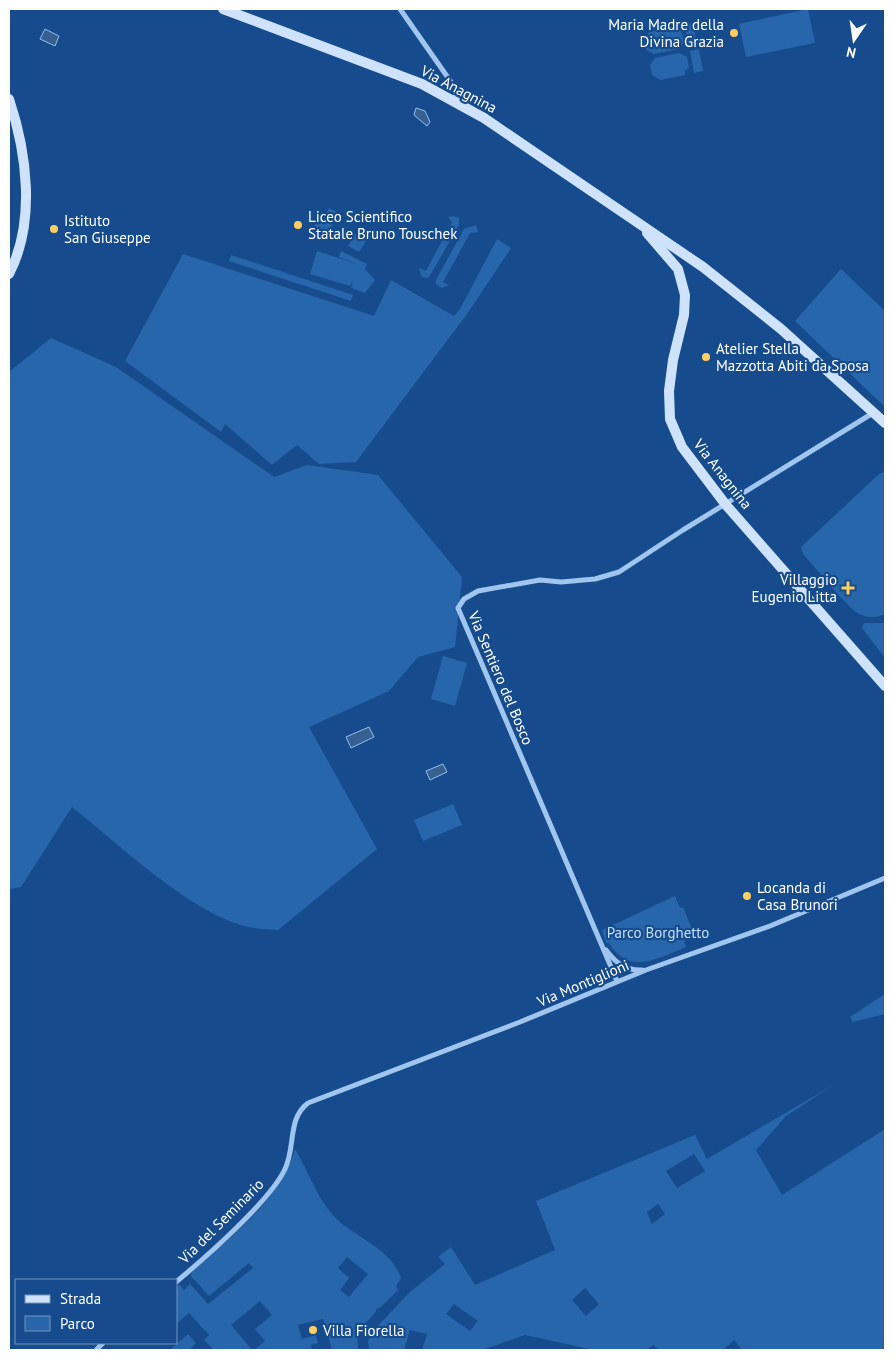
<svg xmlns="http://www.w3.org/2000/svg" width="894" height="1359" viewBox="0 0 894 1359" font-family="'PT Sans',sans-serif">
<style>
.green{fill:#2866ab;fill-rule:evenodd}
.water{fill:#375f8f;stroke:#92c0f2}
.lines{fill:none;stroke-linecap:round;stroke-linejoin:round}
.street{stroke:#a0c5ef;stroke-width:5}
.secondary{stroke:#cee2fb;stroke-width:10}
.poi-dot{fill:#ffce5e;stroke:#164c8d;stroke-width:2}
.labels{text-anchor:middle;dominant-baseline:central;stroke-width:4.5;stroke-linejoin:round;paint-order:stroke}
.poi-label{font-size:15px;fill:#fff;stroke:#164c8d;text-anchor:start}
.street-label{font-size:15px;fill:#fff;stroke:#164c8d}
.park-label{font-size:15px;fill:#c6dffb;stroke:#164c8d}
</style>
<rect width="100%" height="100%" fill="#164c8d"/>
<g class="green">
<polygon points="808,9 815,43 746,57 739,24"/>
<polygon points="693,23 697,45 689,46 684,24"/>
<polygon points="675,26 677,30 681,31 684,42 678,49 654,54 646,50 644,40 649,32"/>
<polygon points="699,49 703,71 694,73 690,51"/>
<polygon points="679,53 687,57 689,68 685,71 685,75 660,80 652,75 650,65 655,58"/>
<polygon points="329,208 339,213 327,234 314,227 322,213 325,215"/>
<polygon points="454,216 459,218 459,225 431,274 428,278 422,277 419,268 426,271 452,222 448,217"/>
<polygon points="476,225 478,232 470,233 443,282 449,285 442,288 436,284 436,280 464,229"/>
<polygon points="361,226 372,232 359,252 348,246"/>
<polygon points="497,239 511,248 467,314 356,462 319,464 297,445 272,465 225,424 221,432 125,361 183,254 374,316 391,280 454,316 460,309"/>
<polygon points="317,251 357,264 339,257 341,251 367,264 365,269 375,280 365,293 351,288 353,280 350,286 310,274"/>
<polygon points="231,255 353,295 351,301 229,261"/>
<polygon points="841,269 885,311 885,407 795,321"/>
<path d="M51,338L116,367L274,477L307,465L378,475L462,577L455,647L418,657L389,691L309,727L377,849L278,930C267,929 255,929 244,926C187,910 120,845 72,807L21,887L9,889V372Z"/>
<path d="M885,472V614C877,618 867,618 859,614C845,605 816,568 803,554L801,547L879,474Z"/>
<polygon points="864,623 885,623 885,658 862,628"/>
<polygon points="443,656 467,663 455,706 431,699"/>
<polygon points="453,804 462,825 423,841 414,820"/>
<path d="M675,896L680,908L683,907L695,937L684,941L686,947C659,958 629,976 609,943H606L602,930Z"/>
<polygon points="885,994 885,1014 853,1022 850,1017"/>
<path d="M835,1084L786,1116L756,1150L782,1195L885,1129V1350H742L734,1340L723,1350H659L654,1345L646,1350H594L525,1335L482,1350H422L427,1334L410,1330L404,1350H369L368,1341L371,1333L410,1292L445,1264L438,1257L451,1247L475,1285L555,1250L536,1201L695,1135L707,1159ZM694,1154L705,1171L677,1188L666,1171ZM658,1204L665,1214L652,1224L647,1212ZM585,1288L599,1304L586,1316L572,1300ZM454,1304L478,1321L470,1331L446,1314Z"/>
<path d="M295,1149C307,1169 316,1195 331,1213C351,1237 390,1246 401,1278L396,1286L398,1290L381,1307L376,1309V1312C365,1324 353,1333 359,1350H332L323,1319L298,1325L302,1339L316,1335L318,1343L311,1345L312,1350H254L265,1341L255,1329L272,1315L260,1301L231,1325L252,1350H214L204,1340L209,1335L189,1313L176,1324V1286L180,1285L184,1290L190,1284L208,1304L253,1268L249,1263L209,1296L191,1276L192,1272C230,1236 280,1201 295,1149ZM347,1257L368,1274L349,1297L340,1290L349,1278L338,1268Z"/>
<polygon points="188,1334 196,1343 191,1348 193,1350 170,1350"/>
</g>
<g class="water">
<polygon points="45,29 59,36 55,46 40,39"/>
<polygon points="416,108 425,111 430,122 427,126 414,115"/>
<polygon points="369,727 374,737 351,748 346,737"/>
<polygon points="443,764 447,772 430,780 426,771"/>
</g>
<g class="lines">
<g class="street">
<polyline points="400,9 451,82 459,103"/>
<path d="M606,950C615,962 625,971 642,970"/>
<polyline points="617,981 458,608 464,599 478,591 540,580 561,582 595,579 619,572 683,530 873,413"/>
<path d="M176,1282C205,1258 270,1201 285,1169C296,1146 287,1119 308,1103L520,1022L646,970L770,926L885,878"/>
<polyline points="96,1350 103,1343"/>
</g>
<g class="secondary">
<polyline points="223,9 422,84 484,118 703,267 781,329 885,423"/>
<path d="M9,99C27,153 36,222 9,274"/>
<polyline points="647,233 678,269 685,295 684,315 673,360 669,391 670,419 682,447 726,505 885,686"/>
</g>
</g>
<g class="poi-dot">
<circle cx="734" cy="33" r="5"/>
<circle cx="298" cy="225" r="5"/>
<circle cx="54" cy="229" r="5"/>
<circle cx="706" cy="357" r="5"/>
<path d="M845.5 580.5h5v5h5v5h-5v5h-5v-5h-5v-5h5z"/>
<circle cx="747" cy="896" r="5"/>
<circle cx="313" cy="1330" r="5"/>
</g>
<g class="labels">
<g class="poi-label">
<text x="724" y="24" text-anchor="end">Maria Madre della<tspan x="724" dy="17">Divina Grazia</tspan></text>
<text x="308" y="216">Liceo Scientifico<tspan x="308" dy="17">Statale Bruno Touschek</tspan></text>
<text x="64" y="220">Istituto<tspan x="64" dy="17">San Giuseppe</tspan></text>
<text x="716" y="348">Atelier Stella<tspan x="716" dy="17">Mazzotta Abiti da Sposa</tspan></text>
<text x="837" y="579" text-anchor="end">Villaggio<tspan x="837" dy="17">Eugenio Litta</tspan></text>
<text x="757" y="887">Locanda di<tspan x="757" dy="17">Casa Brunori</tspan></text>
<text x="323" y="1330">Villa Fiorella</text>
</g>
<g class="street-label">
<text transform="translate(459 89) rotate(28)">Via Anagnina</text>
<text transform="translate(723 474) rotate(52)">Via Anagnina</text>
<text transform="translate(501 678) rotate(67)">Via Sentiero del Bosco</text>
<text transform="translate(583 983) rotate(-23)">Via Montiglioni</text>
<text transform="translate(221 1221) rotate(-45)">Via del Seminario</text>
</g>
<g class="park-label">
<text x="658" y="932">Parco Borghetto</text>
</g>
</g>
<rect width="894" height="1359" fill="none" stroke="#ffffff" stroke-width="20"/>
<rect x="15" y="1279" width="162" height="65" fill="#164c8d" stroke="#7394bb"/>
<rect x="25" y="1295" width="25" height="8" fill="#cee2fb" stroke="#7394bb"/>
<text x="60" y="1304" font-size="15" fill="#ffffff">Strada</text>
<rect x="25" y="1316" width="25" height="15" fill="#2866ab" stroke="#7394bb"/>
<text x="60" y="1329" font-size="15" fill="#ffffff">Parco</text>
<g transform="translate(854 40) rotate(193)" stroke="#164c8d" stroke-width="4" paint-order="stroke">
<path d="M0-4L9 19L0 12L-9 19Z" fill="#ffffff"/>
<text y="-8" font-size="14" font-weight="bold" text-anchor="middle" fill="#ffffff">N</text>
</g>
</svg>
